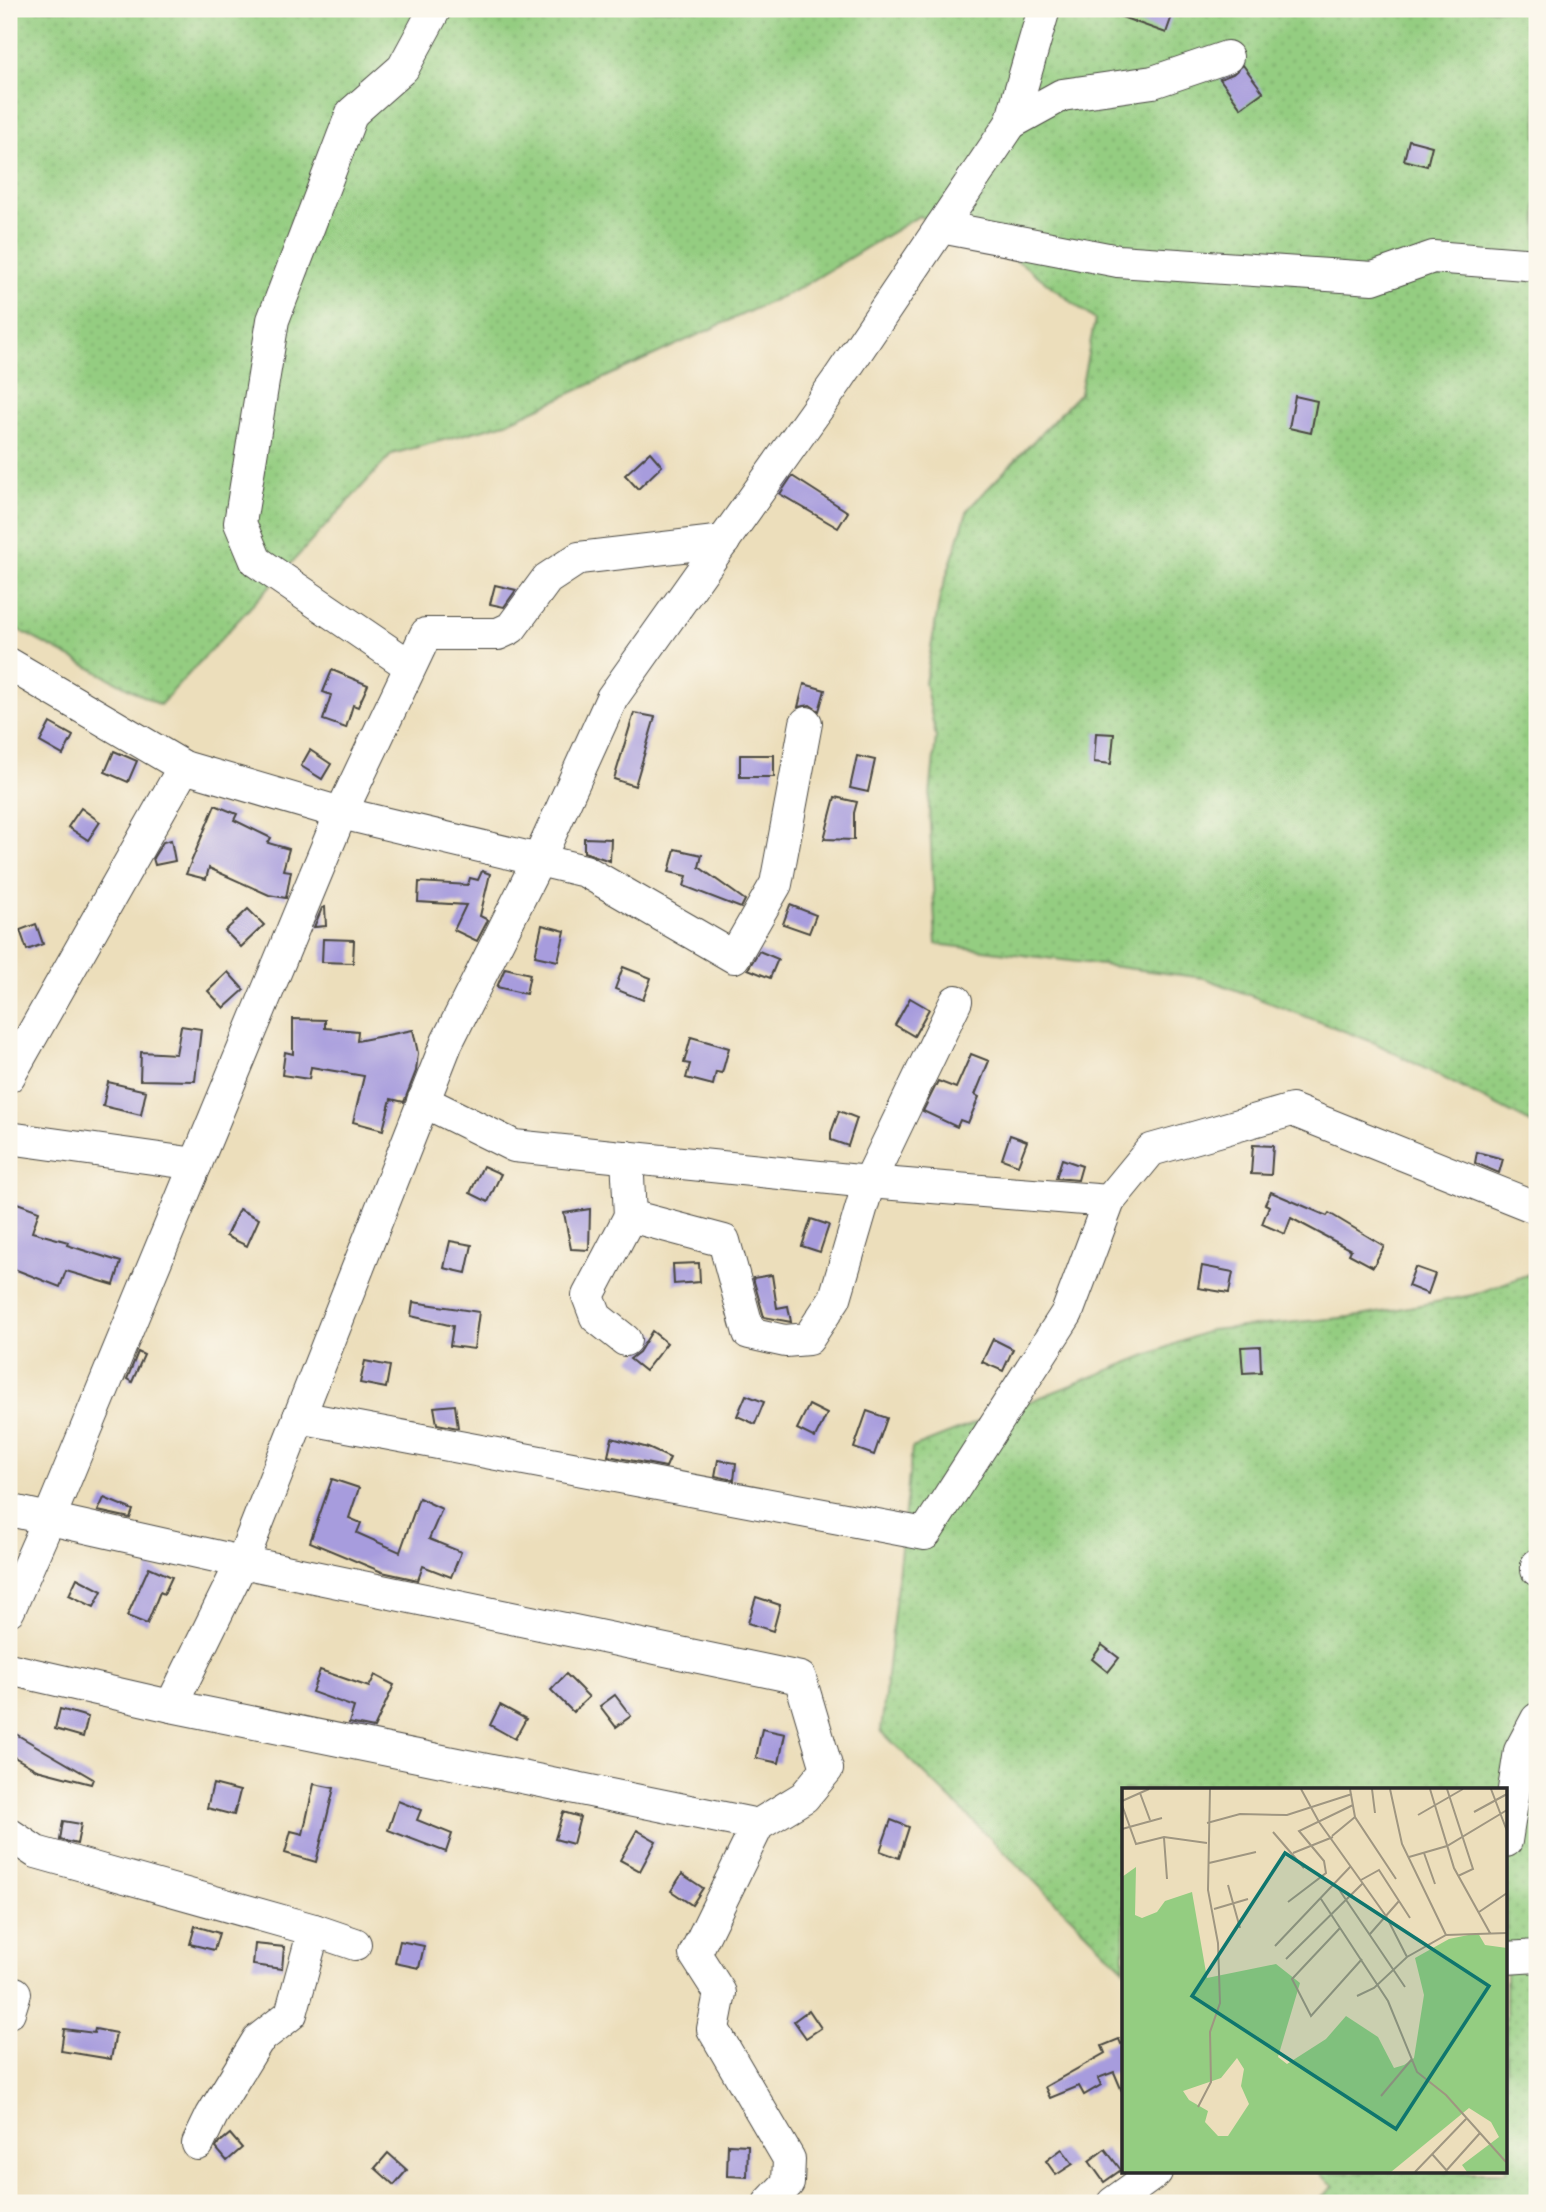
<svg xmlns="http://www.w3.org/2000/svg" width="1546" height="2212" viewBox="0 0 1546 2212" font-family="Mali,sans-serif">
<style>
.grass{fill:url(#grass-dots);stroke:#607c56;stroke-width:2}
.building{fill:#a79cdd}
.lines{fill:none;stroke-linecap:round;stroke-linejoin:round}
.minor-casing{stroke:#484641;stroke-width:34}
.minor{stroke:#fff;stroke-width:32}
.inset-road{fill:none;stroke:#9f9681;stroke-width:2}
.view{fill:#0f766e;fill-opacity:0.15;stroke:#0f766e;stroke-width:3.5}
.inset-edge{fill:none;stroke:#2b2b2b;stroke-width:3.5}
</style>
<defs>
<pattern id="grass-dots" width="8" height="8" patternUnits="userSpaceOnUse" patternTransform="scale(1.75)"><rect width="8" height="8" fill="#94cd81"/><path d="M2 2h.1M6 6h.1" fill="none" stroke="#80b070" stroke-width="1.8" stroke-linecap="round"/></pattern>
</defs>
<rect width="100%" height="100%" fill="#fbf7ec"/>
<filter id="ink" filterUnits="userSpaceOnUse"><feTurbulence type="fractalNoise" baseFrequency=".0143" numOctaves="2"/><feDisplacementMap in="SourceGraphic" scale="14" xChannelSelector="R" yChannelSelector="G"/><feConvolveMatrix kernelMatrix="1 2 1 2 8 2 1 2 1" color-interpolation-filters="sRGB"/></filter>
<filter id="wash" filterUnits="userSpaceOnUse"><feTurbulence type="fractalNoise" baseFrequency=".00686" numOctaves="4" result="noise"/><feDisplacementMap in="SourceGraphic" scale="28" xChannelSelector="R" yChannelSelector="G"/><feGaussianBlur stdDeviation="1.57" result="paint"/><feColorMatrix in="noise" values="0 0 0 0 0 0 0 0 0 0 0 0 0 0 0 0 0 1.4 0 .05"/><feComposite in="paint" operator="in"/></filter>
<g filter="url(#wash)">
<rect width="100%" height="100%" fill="#ecdebb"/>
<g class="grass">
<polygon points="9,9 1537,9 1537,1126 1373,1042 1204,978 936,944 929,806 936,737 925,683 940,596 968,509 1080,393 1095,320 1021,263 919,216 798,289 506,423 392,454 160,705 9,625"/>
<polygon points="1537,1271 1537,2203 1316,2203 1334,2186 1318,2172 1506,2172 1506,1790 1124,1790 1124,1969 881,1731 912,1448 1210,1330 1361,1316 1473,1295"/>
</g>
<g id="blocks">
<g class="building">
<polygon points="1105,9 1162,9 1173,13 1166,33 1105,11"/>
<polygon points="1243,65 1263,92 1241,108 1220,79 1233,74"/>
<polygon points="1409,140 1432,146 1427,166 1404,160"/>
<polygon points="1295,396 1317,401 1311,433 1289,428"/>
<polygon points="650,452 662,466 638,489 625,475"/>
<polygon points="792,476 848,512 838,528 780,494"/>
<polygon points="495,585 516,590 504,607 490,604"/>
<polygon points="332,670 368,685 358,707 353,705 346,728 323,720 331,695 323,692"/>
<polygon points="804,684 825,690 819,711 810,705 798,707"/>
<polygon points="634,713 655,717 635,786 614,779"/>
<polygon points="50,723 73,736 63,755 40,742"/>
<polygon points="1096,733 1114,734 1111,764 1094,762"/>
<polygon points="310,750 331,764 322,779 301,766"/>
<polygon points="114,751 137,761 128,782 105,772"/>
<rect x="740" y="755" width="34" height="22"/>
<polygon points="857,756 875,760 868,792 850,788"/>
<polygon points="835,797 857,802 854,813 854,840 824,839"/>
<polygon points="215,805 237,814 234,820 271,838 268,843 289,849 283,870 291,871 286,898 269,895 209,868 206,879 186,874"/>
<polygon points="81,808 100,822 88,840 68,827"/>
<polygon points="584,838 611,839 610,861 584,852"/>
<polygon points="171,840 175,861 155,865 153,858 163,842"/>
<polygon points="675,849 702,855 699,867 745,900 741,908 684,886 687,876 669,872"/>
<polygon points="482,871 490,874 480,916 488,920 477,941 454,930 466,905 418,902 419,882 468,885 470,878 478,880"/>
<polygon points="790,905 816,915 809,933 783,924"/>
<polygon points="325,907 326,926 314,927 322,908"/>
<polygon points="248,909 264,925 241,947 225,931"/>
<polygon points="36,924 43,944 27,950 20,930"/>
<polygon points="542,925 565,931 558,961 535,956"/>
<polygon points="323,939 354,940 353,963 322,962"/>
<polygon points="759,951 778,959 770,978 748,969"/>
<polygon points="623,967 651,978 643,1000 615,989"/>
<polygon points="505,968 530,974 526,994 497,987"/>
<polygon points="228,972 244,990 224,1008 208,991"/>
<polygon points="910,998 929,1009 914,1036 895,1025"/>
<polygon points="293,1019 325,1020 325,1028 358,1031 357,1041 413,1030 418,1053 416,1071 404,1102 391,1099 383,1130 353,1122 364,1076 311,1067 309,1079 282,1075 285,1052 293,1054"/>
<polygon points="181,1026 201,1029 195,1081 140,1080 141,1052 176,1054"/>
<polygon points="691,1037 729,1048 722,1073 716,1072 713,1085 686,1078 690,1064 684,1063"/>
<polygon points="971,1054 989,1061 975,1095 979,1097 968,1123 960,1120 957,1127 923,1111 938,1081 956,1088"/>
<polygon points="108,1082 146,1091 141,1115 103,1106"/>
<polygon points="839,1111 857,1118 848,1146 831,1140 831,1133"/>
<polygon points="1010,1135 1027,1141 1018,1165 1002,1159"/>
<polygon points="1253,1145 1273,1146 1271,1175 1251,1174"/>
<polygon points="1477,1152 1503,1159 1499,1173 1475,1163"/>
<polygon points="1062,1159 1082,1166 1078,1180 1056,1178"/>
<polygon points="483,1166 501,1174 488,1202 470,1193"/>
<polygon points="1271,1192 1327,1216 1329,1213 1384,1246 1373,1267 1349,1254 1351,1250 1291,1218 1285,1234 1262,1224 1269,1206 1265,1204"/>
<polygon points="9,1200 39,1211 32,1232 68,1242 67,1245 121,1262 114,1285 66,1271 60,1287 9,1267"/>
<polygon points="239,1209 259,1219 247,1246 226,1236"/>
<polygon points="590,1209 589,1250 571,1249 564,1213"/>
<polygon points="811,1219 829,1225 820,1252 802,1246"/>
<polygon points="450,1241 472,1245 466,1273 444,1268"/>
<polygon points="699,1263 700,1282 674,1284 673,1264"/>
<polygon points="1202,1266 1233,1272 1229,1293 1198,1288"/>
<polygon points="1415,1267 1435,1274 1428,1294 1408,1286"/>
<polygon points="772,1275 777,1308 788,1306 791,1322 764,1317 753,1278"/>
<polygon points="413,1302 479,1312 474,1349 450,1346 453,1326 411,1316"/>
<polygon points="652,1331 667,1343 645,1371 630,1359 639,1352"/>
<polygon points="993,1339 1013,1349 1003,1371 982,1362"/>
<polygon points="1260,1346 1261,1372 1243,1373 1241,1347"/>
<polygon points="138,1352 144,1355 132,1382 127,1379"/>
<polygon points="365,1361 390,1366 386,1388 360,1383"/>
<polygon points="746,1395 764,1402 755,1424 737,1416"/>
<polygon points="455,1405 458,1428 437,1424 434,1407"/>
<polygon points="809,1405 827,1414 815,1438 797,1429"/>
<polygon points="867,1411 887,1418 874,1455 854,1448"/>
<polygon points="612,1438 648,1448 670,1458 666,1467 608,1456"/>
<polygon points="718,1460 736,1463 734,1480 715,1476"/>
<polygon points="332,1479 359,1488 349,1518 361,1523 357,1533 400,1552 419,1498 442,1509 429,1539 461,1552 451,1577 423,1566 418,1580 382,1572 310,1542"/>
<polygon points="104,1498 133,1510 130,1518 98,1511"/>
<polygon points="149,1567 172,1577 164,1594 160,1592 147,1624 127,1616"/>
<polygon points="77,1578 102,1591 94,1607 69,1595"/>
<polygon points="756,1597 780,1605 773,1631 748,1623"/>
<polygon points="1102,1645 1119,1658 1108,1672 1092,1659"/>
<polygon points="320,1670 369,1687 375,1675 394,1685 374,1728 349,1723 354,1707 312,1692"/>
<polygon points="566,1674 589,1697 573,1712 551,1690"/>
<polygon points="615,1695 631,1716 616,1727 600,1706"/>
<polygon points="500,1705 526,1719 515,1739 490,1725"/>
<polygon points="60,1709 88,1717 83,1737 55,1729"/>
<polygon points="762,1729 785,1734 779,1763 756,1758"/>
<polygon points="9,1730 93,1779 91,1784 37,1770 9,1754"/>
<polygon points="213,1784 240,1791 234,1815 207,1808"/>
<polygon points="314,1784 334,1788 316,1862 285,1853 291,1831 303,1834"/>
<polygon points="398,1801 421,1810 417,1820 452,1834 446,1852 388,1830"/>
<polygon points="563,1812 580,1817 573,1844 555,1839"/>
<polygon points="891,1820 909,1827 899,1858 880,1851"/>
<polygon points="63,1821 81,1824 77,1844 60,1840"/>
<polygon points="637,1830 656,1841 640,1871 620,1860"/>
<polygon points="682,1874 703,1888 692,1905 671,1891"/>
<polygon points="195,1926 219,1933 214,1950 190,1944"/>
<polygon points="400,1941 424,1946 419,1968 395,1963"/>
<polygon points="255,1944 284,1947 282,1969 253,1965"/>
<polygon points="809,2010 821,2028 806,2038 794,2021"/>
<polygon points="64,2029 94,2033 95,2029 116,2033 111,2059 61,2051"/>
<polygon points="1119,2039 1121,2044 1124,2042 1124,2096 1114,2072 1098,2078 1101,2085 1084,2095 1079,2086 1050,2098 1045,2087 1105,2053 1102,2046"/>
<polygon points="230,2134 242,2148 227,2161 216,2148 219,2143"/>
<polygon points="728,2144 748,2145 747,2177 727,2176"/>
<polygon points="1062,2149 1073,2164 1056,2175 1046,2161"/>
<polygon points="1105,2149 1121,2170 1104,2182 1089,2161"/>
<polygon points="388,2153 407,2170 394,2185 375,2168"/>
</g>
</g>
</g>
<g filter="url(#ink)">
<use href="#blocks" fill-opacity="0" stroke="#484641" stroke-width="2"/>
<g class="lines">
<g class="minor-casing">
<g id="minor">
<polyline points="1011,123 1062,95 1153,82 1227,57"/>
<polyline points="941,227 1118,261 1373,278 1433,257 1537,265"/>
<polyline points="9,664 184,767 341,813 585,871 734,957 776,884 806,723"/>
<polyline points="410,666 256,561 240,523 273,320 352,113 403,68 435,9"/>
<polyline points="9,1076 184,767"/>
<polyline points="423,1101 514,1146 869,1182 1109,1201"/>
<polyline points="9,1138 196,1164"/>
<polyline points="627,1157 630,1216 724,1241 749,1333 785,1341 808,1339 835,1298 869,1182 956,1001"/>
<polyline points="625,1340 596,1317 588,1296 630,1216"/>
<polyline points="299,1417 925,1534 1067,1313 1109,1201 1151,1150 1292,1110 1537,1208"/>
<polyline points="9,1510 242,1562 800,1678 827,1769 804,1797 758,1825 695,1954 720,1993 713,2029 789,2159 788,2183 769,2203"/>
<polyline points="1537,1565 1537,1570"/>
<polyline points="9,1610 49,1519 341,813 426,634 498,634 511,628 547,579 579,558 724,541"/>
<polyline points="9,1669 171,1706 758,1825"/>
<polyline points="171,1706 242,1562 447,1042 539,859 612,698 837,381 1011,123 1044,9"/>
<polyline points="9,1834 36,1852 314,1930 355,1944"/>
<polyline points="1506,1841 1520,1751 1537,1719"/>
<polyline points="1506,1958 1537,1956"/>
<polyline points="9,2012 15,1993"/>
<polyline points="198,2144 212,2115 258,2040 291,2014 314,1930"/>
<polyline points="1113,2203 1156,2172"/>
</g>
</g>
<use href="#minor" class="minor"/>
</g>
</g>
<g transform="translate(1122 1788)">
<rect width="385" height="385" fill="#ecdebb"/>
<path d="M14,79L13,127L20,130L35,124L43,113L70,104L85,190L154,176L178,195L156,269L165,276L204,251L224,228L256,249L272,280L282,277L292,270L302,207L293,170L327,151L356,145L363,157L385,160V384H345L340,377L377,349L369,334L347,320L269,384H0V89ZM115,270L122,281L119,298L127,316L106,348H96L83,334L86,323L67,312L61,303L99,290Z" fill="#94cd81" fill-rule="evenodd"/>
<path class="inset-road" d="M179,1L197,34L264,128L285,169M228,1L233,29L274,91M250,1L253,25M268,1L280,56L324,147M308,1L332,80L368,145M325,1L351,81L336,88M369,1L385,43M18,5L28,32M0,13L27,1M0,17L14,56L42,49L85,55M352,24L385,6M296,27L341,1M85,35L118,26L165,27L230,6M0,41L40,30M151,44L182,80M210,48L233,29M42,50L45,91M171,65L211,49M302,65L313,96M287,69L325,58L385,22M87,75L134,64M239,92L257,82L288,130M106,97L118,140M214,97L283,199M199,111L266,213L295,284L324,307L384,374M166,114L204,85L202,73L177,43L231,17M92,121L126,111M357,124L385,105M218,140L170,191L189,228L240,171M248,146L277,113M153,158L228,79M164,171L241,95M235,208L252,200L285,169L324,147L385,145M259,308L290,271M76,319L89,294L88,244L98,215L96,155L86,102L88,1M310,366L326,384M293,384L344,331M323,384L358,345"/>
<path class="view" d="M163,65L367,198L274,341L70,208Z"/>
<rect width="385" height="385" class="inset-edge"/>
</g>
<rect width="1546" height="2212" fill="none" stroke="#fbf7ec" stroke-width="35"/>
</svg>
